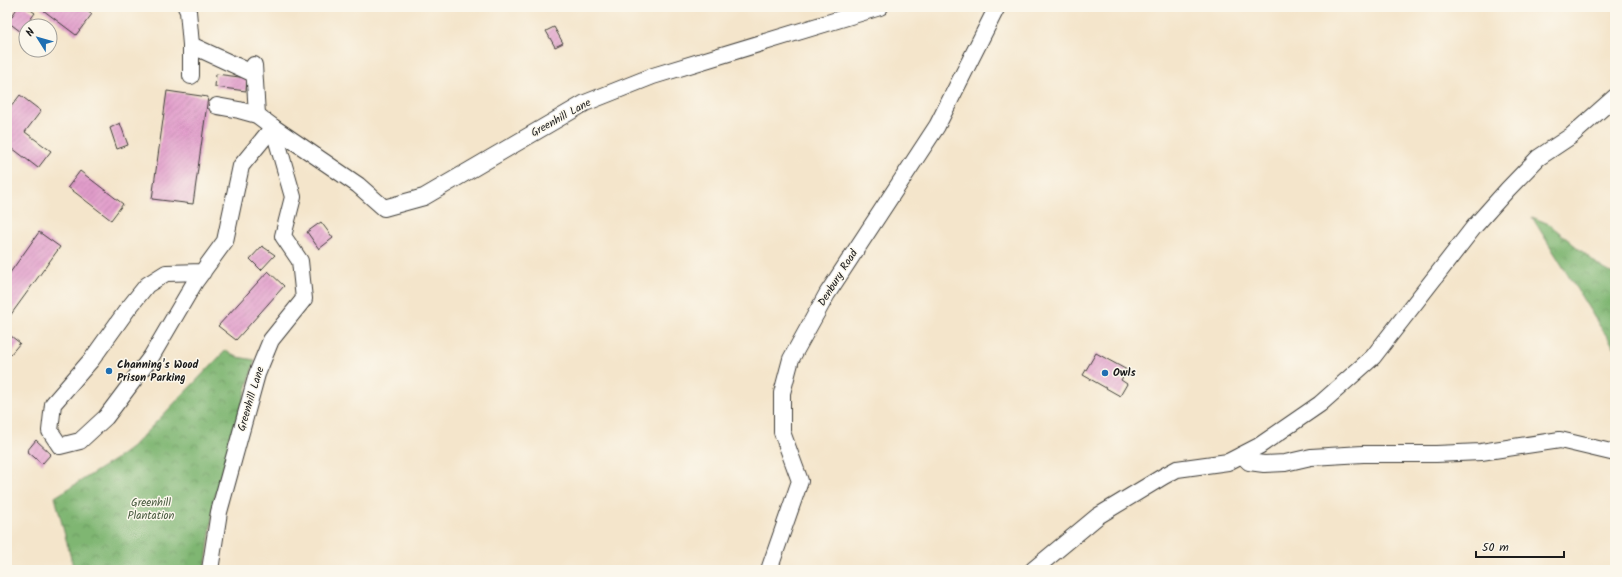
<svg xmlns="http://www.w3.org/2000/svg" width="1622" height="577" viewBox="0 0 1622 577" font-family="Kalam,sans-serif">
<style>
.forest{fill:url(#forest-crowns);stroke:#4e6947}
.building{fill:url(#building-hatch)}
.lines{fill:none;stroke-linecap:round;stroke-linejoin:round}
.minor-casing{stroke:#3c3a36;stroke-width:18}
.minor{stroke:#fff;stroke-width:16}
.poi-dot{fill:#1f6fb2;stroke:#fbf7ec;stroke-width:1.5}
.labels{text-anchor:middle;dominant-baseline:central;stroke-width:3;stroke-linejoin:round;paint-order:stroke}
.street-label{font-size:11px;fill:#1c1c1c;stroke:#fbf7ec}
.poi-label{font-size:11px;font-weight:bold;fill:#1c1c1c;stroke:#fbf7ec;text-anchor:start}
.park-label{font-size:11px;fill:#4a5c41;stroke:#fbf7ec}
</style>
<defs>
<pattern id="forest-crowns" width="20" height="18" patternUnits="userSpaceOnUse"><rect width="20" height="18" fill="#7fb672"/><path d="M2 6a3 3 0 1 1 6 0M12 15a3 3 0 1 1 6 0" fill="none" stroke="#67935d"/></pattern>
<pattern id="building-hatch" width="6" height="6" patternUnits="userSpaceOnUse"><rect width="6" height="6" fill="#e19cca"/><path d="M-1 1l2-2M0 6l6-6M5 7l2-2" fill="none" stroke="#c086ad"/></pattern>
</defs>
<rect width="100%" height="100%" fill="#fbf7ec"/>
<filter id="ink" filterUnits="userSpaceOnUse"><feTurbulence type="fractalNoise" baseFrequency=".025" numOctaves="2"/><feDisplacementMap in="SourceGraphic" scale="8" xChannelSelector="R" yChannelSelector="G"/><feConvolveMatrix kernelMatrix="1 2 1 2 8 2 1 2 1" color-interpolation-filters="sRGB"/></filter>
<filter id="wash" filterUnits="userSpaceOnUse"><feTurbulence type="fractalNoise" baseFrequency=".012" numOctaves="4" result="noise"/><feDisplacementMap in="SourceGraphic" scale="16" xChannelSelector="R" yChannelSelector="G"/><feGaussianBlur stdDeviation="0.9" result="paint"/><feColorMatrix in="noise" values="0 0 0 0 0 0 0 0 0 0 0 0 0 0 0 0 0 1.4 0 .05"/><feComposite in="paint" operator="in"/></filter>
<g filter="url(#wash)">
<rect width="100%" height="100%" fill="#f4e5cb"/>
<g class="forest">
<polygon points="1532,217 1549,224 1602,268 1615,275 1615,348 1599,325"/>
<polygon points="226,350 237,357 255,360 215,496 205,570 74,570 55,497 116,459 131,448"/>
</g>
<g id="blocks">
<g class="building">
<polygon points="18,7 26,7 35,13 21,32 8,22"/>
<polygon points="39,7 84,7 92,14 76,35"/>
<polygon points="554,27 563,43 555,47 546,31"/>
<polygon points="216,74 247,78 246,91 215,87"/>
<polygon points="167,91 208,97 193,204 152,199"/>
<polygon points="20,95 41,111 25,132 51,151 38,168 12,148 7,155 7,112"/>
<polygon points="120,123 128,145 117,149 110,128"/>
<polygon points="80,171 123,204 111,220 68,187"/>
<polygon points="321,222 333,238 319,249 307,232"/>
<polygon points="39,232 60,247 7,320 7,277"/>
<polygon points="262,246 275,255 261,270 250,259"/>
<polygon points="268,271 284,286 236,340 218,326"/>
<polygon points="7,333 20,343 10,355 7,353"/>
<polygon points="1096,353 1127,370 1121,380 1127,384 1120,396 1083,375"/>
<polygon points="36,440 51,454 42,464 27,451"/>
</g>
</g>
</g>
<g filter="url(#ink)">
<use href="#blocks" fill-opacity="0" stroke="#3c3a36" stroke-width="1"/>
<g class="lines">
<g class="minor-casing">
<g id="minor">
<polyline points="186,7 188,11 191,45"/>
<polyline points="254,65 257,115"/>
<polyline points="191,76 191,45 254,74"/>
<polyline points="203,272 166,273 147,285 127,310 92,359 53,404 50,431 60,446 80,441 106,417 151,357 195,282 225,241 241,166 273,127 358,185 384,208 424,197 585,103 653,76 880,7"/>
<polyline points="1242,455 1249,462 1264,464 1285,463 1311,457 1363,454 1436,454 1481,452 1560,440 1615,453"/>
<polyline points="210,570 219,512 257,374 271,340 304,299 300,261 283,236 293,197 273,127 257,115 239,110 217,106"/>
<polyline points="769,570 800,481 782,432 782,393 791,359 827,294 937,126 997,7"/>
<polyline points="1033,570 1098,516 1164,476 1177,469 1228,462 1259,446 1320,404 1373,357 1474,227 1508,189 1538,158 1571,136 1615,97"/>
</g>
</g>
<use href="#minor" class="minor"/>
</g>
</g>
<g class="poi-dot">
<circle cx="109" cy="371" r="4"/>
<circle cx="1105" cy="373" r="4"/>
</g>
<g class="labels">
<g class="street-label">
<text transform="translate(561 118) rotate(-29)">Greenhill Lane</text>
<text transform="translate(838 278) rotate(-58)">Denbury Road</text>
<text transform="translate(251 399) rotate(-73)">Greenhill Lane</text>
</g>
<g class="poi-label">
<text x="117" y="365">Channing's Wood<tspan x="117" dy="13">Prison Parking</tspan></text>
<text x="1113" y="373">Owls</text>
</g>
<g class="park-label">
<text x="151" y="503">Greenhill<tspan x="151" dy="13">Plantation</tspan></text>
</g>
</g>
<rect width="1622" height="577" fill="none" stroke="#fbf7ec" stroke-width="24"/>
<g transform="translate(38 38) rotate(307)"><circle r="19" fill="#fbf7ec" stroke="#a29f99"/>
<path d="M0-3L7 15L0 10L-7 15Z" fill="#1f6fb2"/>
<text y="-6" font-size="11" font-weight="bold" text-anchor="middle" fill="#1c1c1c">N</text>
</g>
<path d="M1476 551v6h88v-6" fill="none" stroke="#1c1c1c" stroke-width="2"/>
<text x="1482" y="551" font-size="12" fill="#1c1c1c" stroke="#fbf7ec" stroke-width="3" paint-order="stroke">50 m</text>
</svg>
